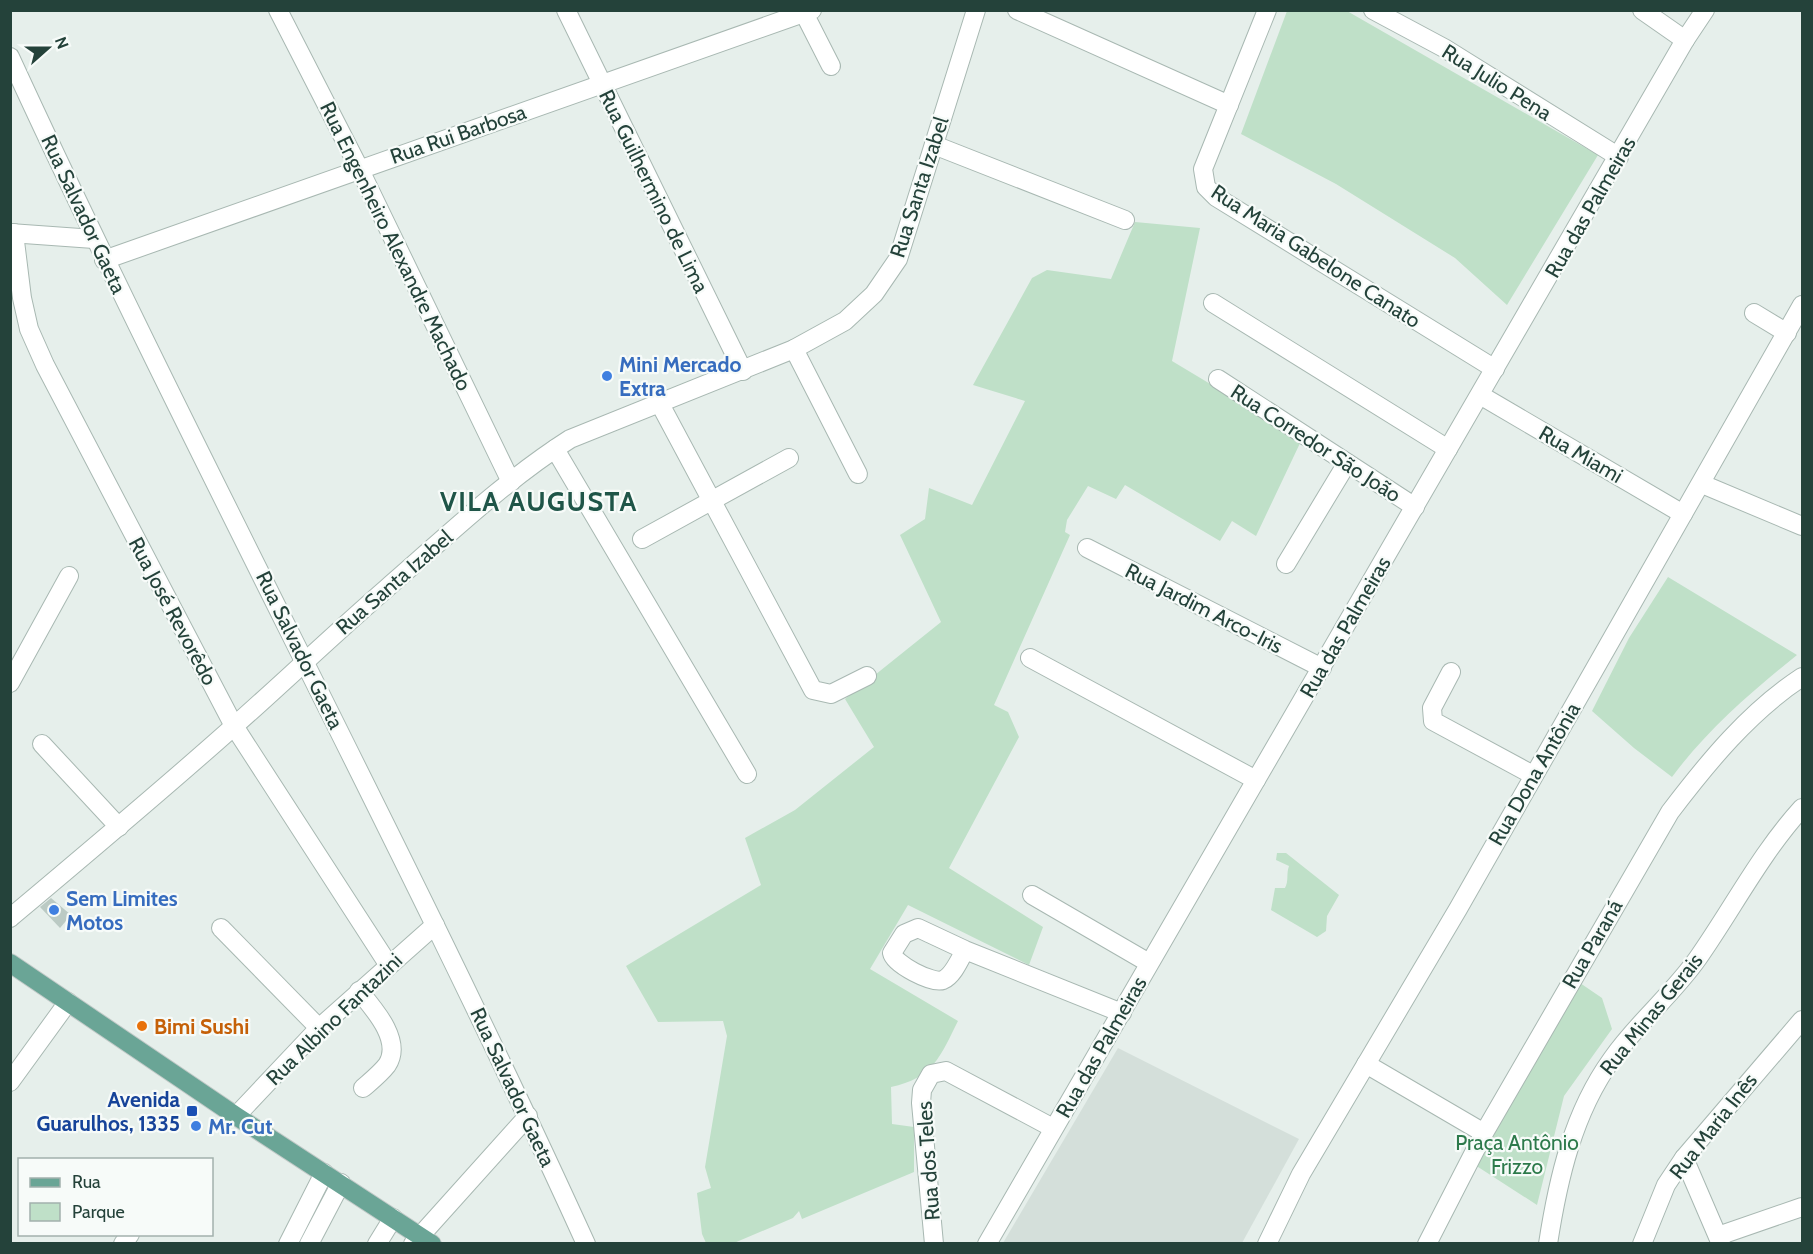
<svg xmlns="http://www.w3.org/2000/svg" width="1813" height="1254" viewBox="0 0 1813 1254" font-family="Cabin,sans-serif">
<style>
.built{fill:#d4dfda}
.green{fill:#bfe0c8}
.building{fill:#bbcac4}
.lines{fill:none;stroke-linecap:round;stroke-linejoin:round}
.minor-casing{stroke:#a8b8b2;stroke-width:20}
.major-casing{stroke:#c2cac8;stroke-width:20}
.minor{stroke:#fff;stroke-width:18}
.major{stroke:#6aa596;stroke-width:18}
.shop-dot{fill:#3f7fe0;stroke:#f7fbf9;stroke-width:2}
.food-dot{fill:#e8710a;stroke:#f7fbf9;stroke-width:2}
.transit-dot{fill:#1a4fb4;stroke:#f7fbf9;stroke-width:2}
.labels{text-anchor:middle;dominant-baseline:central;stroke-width:4.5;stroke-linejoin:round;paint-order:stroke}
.street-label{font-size:21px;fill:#24423a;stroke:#f7fbf9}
.shop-label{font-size:21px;font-weight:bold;fill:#366cbe;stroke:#f7fbf9;text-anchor:start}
.food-label{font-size:21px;font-weight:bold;fill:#c56008;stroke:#f7fbf9;text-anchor:start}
.transit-label{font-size:21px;font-weight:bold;fill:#164399;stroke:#f7fbf9;text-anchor:end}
.park-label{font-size:21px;fill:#2d7a4b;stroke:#f7fbf9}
.district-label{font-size:27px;font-weight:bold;letter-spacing:1.5px;fill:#1f5548;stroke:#f7fbf9}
</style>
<rect width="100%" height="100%" fill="#e6efeb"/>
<polygon class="built" points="1118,1048 1299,1139 1242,1243 1003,1243"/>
<g class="green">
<polygon points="1287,11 1347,11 1598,155 1507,305 1455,258 1336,184 1241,134"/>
<path d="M1135,222L1200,228L1172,361L1302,439L1256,536L1232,521L1220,541L1125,485L1116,499L1088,486L1067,520L1065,532L1070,535L994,705L1008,712L1019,737L949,868L1043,927L1029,965L908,905L870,969L958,1021C940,1057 933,1078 891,1087L892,1124L914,1127V1172L802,1219L799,1211L793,1218L734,1243H706L702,1234L697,1193L711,1188L705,1167L727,1036L723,1021L658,1022L626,966L761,885L745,838L795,810L874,747L845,699L941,622L900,535L925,519L929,488L972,505L1025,401L973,385L1032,278L1047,270L1111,279Z"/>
<path d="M1668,577L1797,655C1752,691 1706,731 1672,777L1634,748L1592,711L1629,638Z"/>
<path d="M1277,853H1286L1339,895L1327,916L1326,931L1317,937L1271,910L1275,888H1285C1289,881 1286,874 1289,866L1276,860Z"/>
<polygon points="1580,983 1602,998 1612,1029 1564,1096 1537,1205 1475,1165"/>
</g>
<polygon class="building" points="51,898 71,915 60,928 40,907"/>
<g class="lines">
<g class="minor-casing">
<g id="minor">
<polyline points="278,10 359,168 511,482"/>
<polyline points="566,10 743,371"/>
<polyline points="1017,10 1229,105"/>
<polyline points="1267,10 1203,169 1206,187 1216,197 1495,369"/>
<polyline points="1373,10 1444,48 1619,157"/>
<polyline points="1642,10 1685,40"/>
<polyline points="804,13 831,66"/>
<path d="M10,57C194,457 404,844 586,1244"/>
<polyline points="934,145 1125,220"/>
<polyline points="10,233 94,239"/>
<polyline points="14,233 22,298 29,329 45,365 234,726 388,964"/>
<polyline points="104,260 812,10"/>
<polyline points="1213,303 1448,449"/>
<polyline points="1754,313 1787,333"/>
<polyline points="794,349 858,474"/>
<polyline points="1218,379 1415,507"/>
<polyline points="1480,395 1683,514"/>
<polyline points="660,404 813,690 831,694 867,676"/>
<polyline points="555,449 747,774"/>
<polyline points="1702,484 1802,526"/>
<polyline points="642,539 789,458"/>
<polyline points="1087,548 1322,668"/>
<polyline points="1286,564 1347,463"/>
<polyline points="1030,658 1256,780"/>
<polyline points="1451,672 1432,708 1433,721 1533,775"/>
<polyline points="10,683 69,576"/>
<polyline points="42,744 119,827"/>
<polyline points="1032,895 1149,963"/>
<path d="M10,918C85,855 159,793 232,728C284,682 334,634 387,588C446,537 504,481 570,439L794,349L845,321L874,294L898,259L976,10"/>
<polyline points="221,928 319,1028"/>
<path d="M965,950C960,959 953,976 943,980C932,984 894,964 892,953L904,934L918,928L965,950L1122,1013"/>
<path d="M359,991C374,1009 403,1041 387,1065C380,1074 371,1081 363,1088"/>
<polyline points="1366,1064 1484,1133"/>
<polyline points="10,1082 68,1002"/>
<polyline points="236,1116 319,1028 435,925"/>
<polyline points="1684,1158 1721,1244"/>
<polyline points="1718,1236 1802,1207"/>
<polyline points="123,1244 130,1234"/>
<polyline points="288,1244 324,1173"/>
<polyline points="309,1244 341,1183"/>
<polyline points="377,1244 393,1218"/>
<polyline points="413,1244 528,1116"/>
<polyline points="934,1244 921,1103 922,1090 931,1074 946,1071 1053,1128"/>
<polyline points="987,1244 1685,40 1705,10"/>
<polyline points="1267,1244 1301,1174 1458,909 1802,305"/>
<path d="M1427,1244L1484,1133L1670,812C1708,762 1749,712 1802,677"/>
<path d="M1548,1244C1558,1179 1573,1113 1612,1059C1637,1023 1672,995 1698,958C1733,908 1761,853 1802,808"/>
<polyline points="1642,1244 1666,1185 1684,1158 1802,1020"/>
</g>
</g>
<g class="major-casing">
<polyline id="major" points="10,963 236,1116 432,1244"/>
</g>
<use href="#minor" class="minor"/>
<use href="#major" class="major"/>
</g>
<g class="shop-dot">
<circle cx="607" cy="376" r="6"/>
<circle cx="54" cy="910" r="6"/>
<circle cx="196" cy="1126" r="6"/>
</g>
<circle class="food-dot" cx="142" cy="1026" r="6"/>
<rect class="transit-dot" x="186" y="1105" width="12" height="12" rx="3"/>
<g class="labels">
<g class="street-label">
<text transform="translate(1497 82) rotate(32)">Rua Julio Pena</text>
<text transform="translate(458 134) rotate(-19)">Rua Rui Barbosa</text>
<text transform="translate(919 187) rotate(-72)">Rua Santa Izabel</text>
<text transform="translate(654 191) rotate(64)">Rua Guilhermino de Lima</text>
<text transform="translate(1590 207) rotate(-60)">Rua das Palmeiras</text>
<text transform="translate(84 214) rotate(65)">Rua Salvador Gaeta</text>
<text transform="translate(396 246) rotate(64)">Rua Engenheiro Alexandre Machado</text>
<text transform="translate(1316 256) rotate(33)">Rua Maria Gabelone Canato</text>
<text transform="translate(1316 443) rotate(33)">Rua Corredor São João</text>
<text transform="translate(1581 454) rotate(30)">Rua Miami</text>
<text transform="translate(394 582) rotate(-41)">Rua Santa Izabel</text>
<text transform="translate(1204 608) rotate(27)">Rua Jardim Arco-Iris</text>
<text transform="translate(173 611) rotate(62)">Rua José Revorêdo</text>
<text transform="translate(1345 627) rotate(-60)">Rua das Palmeiras</text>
<text transform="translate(300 650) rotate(64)">Rua Salvador Gaeta</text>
<text transform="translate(1534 774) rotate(-60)">Rua Dona Antônia</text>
<text transform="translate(1592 944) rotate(-60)">Rua Paraná</text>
<text transform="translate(1651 1014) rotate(-51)">Rua Minas Gerais</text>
<text transform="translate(334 1019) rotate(-44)">Rua Albino Fantazini</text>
<text transform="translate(1101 1047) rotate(-60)">Rua das Palmeiras</text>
<text transform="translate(513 1087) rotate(65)">Rua Salvador Gaeta</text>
<text transform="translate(1713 1126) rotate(-52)">Rua Maria Inês</text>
<text transform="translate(928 1161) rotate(-94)">Rua dos Teles</text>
</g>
<g class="shop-label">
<text x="619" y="364">Mini Mercado<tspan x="619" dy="24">Extra</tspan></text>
<text x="66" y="898">Sem Limites<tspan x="66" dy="24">Motos</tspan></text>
<text x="208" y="1126">Mr. Cut</text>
</g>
<g class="food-label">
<text x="154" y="1026">Bimi Sushi</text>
</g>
<g class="transit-label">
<text x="180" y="1099">Avenida<tspan x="180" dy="24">Guarulhos, 1335</tspan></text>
</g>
<g class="park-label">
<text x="1517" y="1142">Praça Antônio<tspan x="1517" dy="24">Frizzo</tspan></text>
</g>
<g class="district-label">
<text x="539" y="501">VILA AUGUSTA</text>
</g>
</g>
<rect width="1813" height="1254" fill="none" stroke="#24423a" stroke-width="24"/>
<rect x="18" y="1158" width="195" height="78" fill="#f7fbf9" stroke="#a3b1ad" stroke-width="1.5"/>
<rect x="30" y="1178" width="30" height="9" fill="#6aa596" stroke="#a3b1ad" stroke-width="1.5"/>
<text x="72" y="1188" font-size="18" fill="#24423a">Rua</text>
<rect x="30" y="1203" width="30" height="18" fill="#bfe0c8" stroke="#a3b1ad" stroke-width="1.5"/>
<text x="72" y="1218" font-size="18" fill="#24423a">Parque</text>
<g transform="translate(48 48) rotate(69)" stroke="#f7fbf9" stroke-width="4.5" paint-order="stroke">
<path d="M0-4.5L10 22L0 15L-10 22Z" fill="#24423a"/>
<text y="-9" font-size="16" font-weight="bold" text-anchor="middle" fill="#24423a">N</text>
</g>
</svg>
